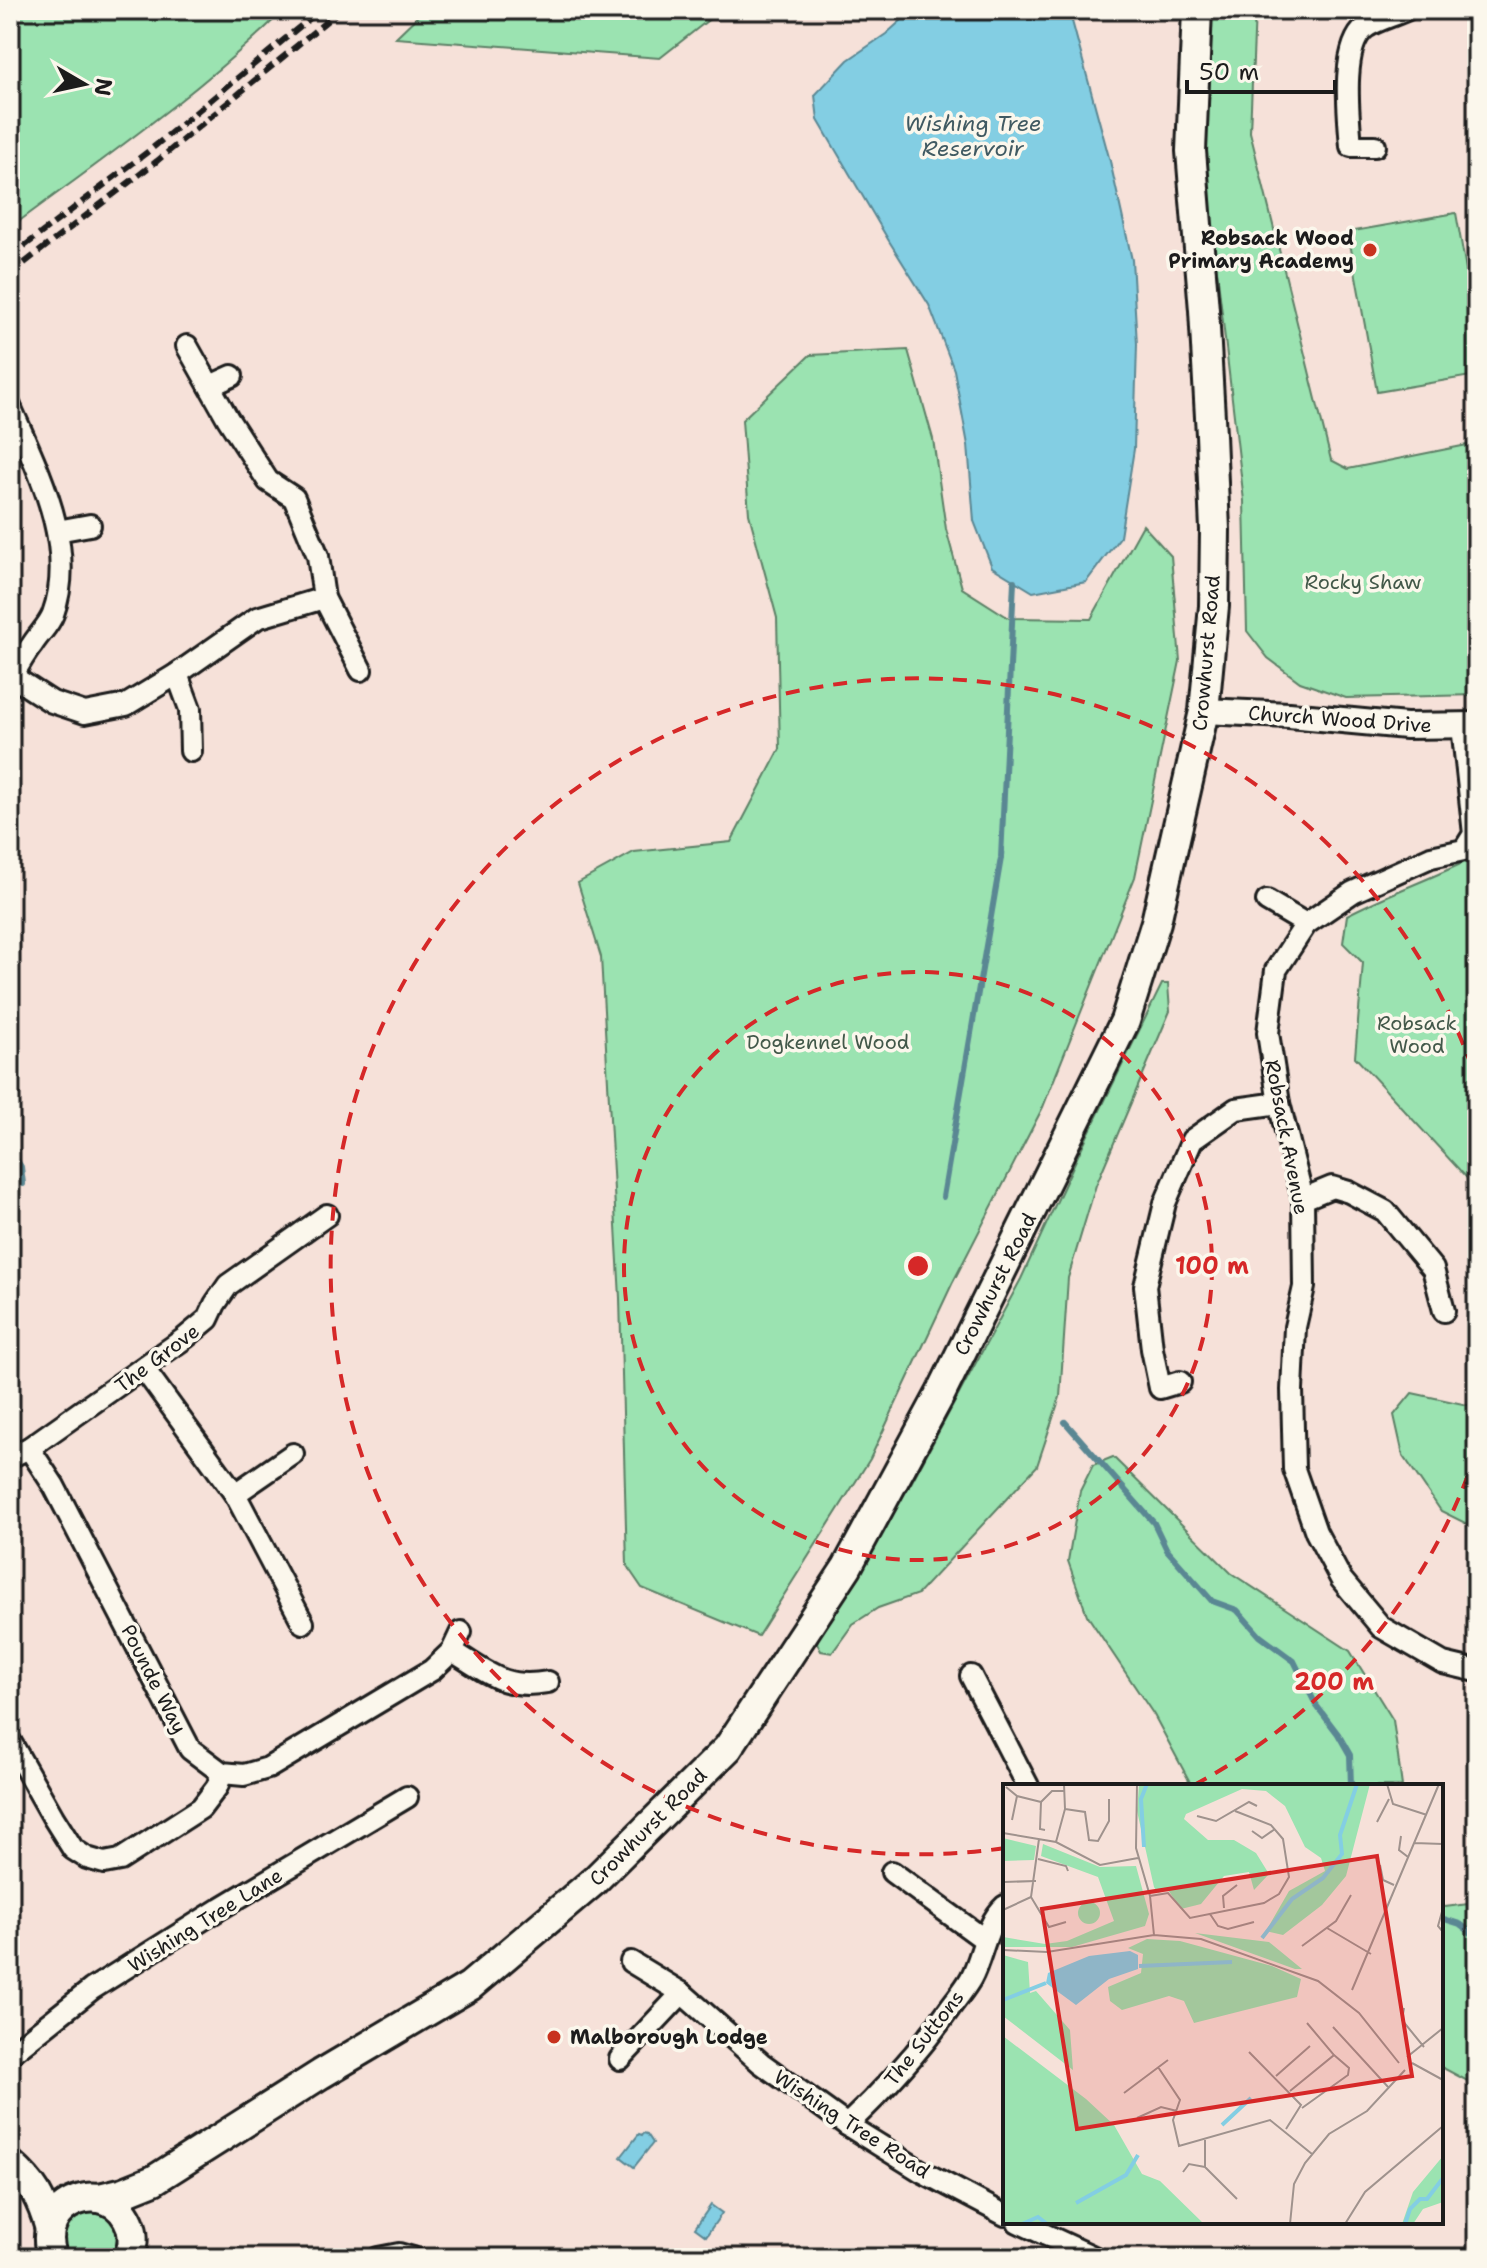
<svg xmlns="http://www.w3.org/2000/svg" width="1487" height="2268" viewBox="0 0 1487 2268" font-family="'Shantell Sans',sans-serif">
<style>
.green{fill:#9be3b1;stroke:#5c8066;stroke-width:2}
.water{fill:#83cee3;stroke:#5a8793;stroke-width:2}
.lines{fill:none;stroke-linecap:round;stroke-linejoin:round}
.stream{stroke:#5a8793;stroke-width:6}
.minor-casing{stroke:#1c1c1c;stroke-width:26}
.tertiary-casing{stroke:#1c1c1c;stroke-width:30}
.secondary-casing{stroke:#1c1c1c;stroke-width:34}
.minor{stroke:#fbf7ec;stroke-width:20}
.tertiary{stroke:#fbf7ec;stroke-width:24}
.secondary{stroke:#fbf7ec;stroke-width:28}
.rail{stroke:#1c1c1c;stroke-width:6;stroke-dasharray:12 6;stroke-linecap:butt}
.ring{fill:none;stroke:#d62828;stroke-width:4;stroke-dasharray:14 10}
.poi-dot{fill:#c8321e;stroke:#fbf7ec;stroke-width:3}
.labels{text-anchor:middle;dominant-baseline:central;stroke-width:7;stroke-linejoin:round;paint-order:stroke}
.poi-label{font-size:20px;font-weight:bold;fill:#1c1c1c;stroke:#fbf7ec;text-anchor:end}
.park-label{font-size:20px;fill:#425849;stroke:#fbf7ec}
.street-label{font-size:20px;fill:#1c1c1c;stroke:#fbf7ec}
.water-label{font-size:22px;font-style:italic;fill:#405a62;stroke:#fbf7ec}
.inset-river{fill:none;stroke:#83cee3;stroke-width:4}
.inset-road{fill:none;stroke:#9f928d;stroke-width:2}
.view{fill:#d62828;fill-opacity:0.15;stroke:#d62828;stroke-width:4}
.inset-edge{fill:none;stroke:#1c1c1c;stroke-width:4}
.centre{fill:#d62828;stroke:#fbf7ec;stroke-width:4}
.ring-label{font-size:24px;text-anchor:middle;font-weight:bold;fill:#d62828;stroke:#fbf7ec;stroke-width:7;stroke-linejoin:round;paint-order:stroke}
</style>
<rect width="100%" height="100%" fill="#f6e1d9"/>
<filter id="ink" filterUnits="userSpaceOnUse"><feTurbulence type="fractalNoise" baseFrequency=".0125" numOctaves="2"/><feDisplacementMap in="SourceGraphic" scale="16" xChannelSelector="R" yChannelSelector="G"/><feConvolveMatrix kernelMatrix="1 2 1 2 8 2 1 2 1" color-interpolation-filters="sRGB"/></filter>
<g filter="url(#ink)">
<g class="green">
<path d="M10,10H284C201,91 103,159 10,228Z"/>
<polygon points="424,10 721,10 660,58 395,38"/>
<polygon points="1208,10 1255,10 1250,132 1331,460 1348,469 1477,443 1477,695 1346,698 1300,682 1268,658 1247,631 1244,501 1204,160"/>
<polygon points="1456,213 1477,331 1477,375 1377,392 1348,232"/>
<polygon points="908,350 933,439 946,529 962,588 1009,618 1091,619 1143,525 1171,556 1180,661 1135,877 1043,1107 952,1284 870,1459 758,1636 642,1588 627,1566 620,1298 601,957 578,883 634,852 731,842 780,749 777,618 749,514 742,420 810,355"/>
<path d="M1477,856V1189L1355,1057L1363,963L1343,943L1347,915C1389,893 1434,878 1477,856Z"/>
<polygon points="1162,984 1168,984 1170,1011 1096,1185 1068,1278 1060,1397 1037,1466 918,1594 878,1608 853,1624 832,1653 821,1651 817,1643 829,1606 909,1487 1021,1279 1080,1151"/>
<polygon points="1412,1393 1477,1407 1477,1529 1441,1511 1403,1455 1394,1415"/>
<polygon points="1113,1457 1231,1573 1350,1651 1393,1720 1402,1786 1192,1786 1154,1715 1087,1615 1068,1561 1080,1491 1093,1465"/>
<polygon points="1477,1903 1477,2086 1441,2067 1441,1904 1445,1907"/>
<path d="M92,2209L111,2216L121,2234L115,2258H65C58,2220 58,2225 92,2209Z"/>
</g>
<g class="water">
<polygon points="913,10 1069,10 1110,161 1132,260 1137,344 1134,449 1120,537 1086,582 1033,592 992,567 974,521 968,445 954,370 929,305 889,241 818,120 815,95 848,60 886,34"/>
<polygon points="643,2133 647,2134 653,2143 634,2167 621,2157 639,2134 642,2135"/>
<polygon points="711,2205 722,2213 706,2236 695,2228"/>
</g>
<g class="lines">
<g class="stream">
<polyline points="10,1150 21,1167 23,1184"/>
<polyline points="943,1197 1001,858 1014,581"/>
<polyline points="1065,1422 1154,1523 1167,1550 1212,1601 1237,1610 1260,1636 1294,1661 1316,1705 1338,1734 1350,1755 1351,1786"/>
<polyline points="1441,1918 1460,1924 1477,1937"/>
</g>
<g class="minor-casing">
<g id="minor">
<path d="M1375,146H1351C1349,118 1340,47 1365,28C1376,20 1393,16 1406,10"/>
<polyline points="187,346 228,419 268,481 294,498 318,556 324,598 361,670"/>
<polyline points="210,386 232,376"/>
<path d="M10,406C37,469 78,545 53,614C49,625 38,635 32,645C24,655 18,666 12,677"/>
<polyline points="57,531 90,525"/>
<polyline points="177,674 190,709 191,751"/>
<polyline points="10,675 52,702 85,713 126,705 177,674 257,618 324,598"/>
<polyline points="1462,726 1474,834 1464,850 1431,857 1353,892 1306,924 1276,970 1268,1033 1279,1103 1303,1199 1304,1287 1295,1327 1292,1390 1294,1469 1316,1532 1341,1579 1381,1627 1443,1663 1477,1671"/>
<polyline points="1267,901 1306,924"/>
<polyline points="1303,1199 1332,1187 1349,1192 1385,1211 1433,1269 1444,1311"/>
<polyline points="144,1369 235,1494 303,1623"/>
<polyline points="1180,1382 1160,1388 1152,1349 1145,1286 1165,1203 1192,1140 1236,1109 1279,1103"/>
<polyline points="29,1448 54,1486 190,1749 222,1773 244,1775 268,1768 432,1670 452,1651 461,1632"/>
<polyline points="10,1457 29,1448 185,1338 208,1319 215,1304 228,1285 327,1215"/>
<polyline points="235,1494 293,1454"/>
<path d="M452,1651C489,1673 503,1690 548,1682"/>
<polyline points="971,1676 1028,1786"/>
<polyline points="10,1741 53,1817 73,1849 87,1858 104,1863 120,1860 201,1808 217,1787 222,1773"/>
<polyline points="892,1872 985,1940"/>
<polyline points="631,1962 682,1993 761,2063 847,2125 921,2171 1005,2215"/>
<polyline points="10,2054 92,1989 221,1908 407,1797"/>
<polyline points="620,2059 682,1993"/>
<path d="M847,2125C885,2089 919,2052 949,2009C956,1999 965,1989 971,1978C983,1956 985,1924 1005,1906"/>
<polyline points="1018,2222 1096,2258"/>
<polyline points="378,2258 399,2254 413,2258"/>
</g>
</g>
<g class="tertiary-casing">
<polyline id="tertiary" points="1204,711 1289,715 1406,726 1477,725"/>
</g>
<g class="secondary-casing">
<g id="secondary">
<path d="M10,2164C34,2185 41,2198 50,2229"/>
<polyline points="99,2198 124,2192 154,2180 321,2074 470,1986 594,1881 728,1748 847,1567 941,1393 1125,1021 1156,922 1204,711 1214,606 1215,530 1211,435 1204,310 1191,151 1197,10"/>
<path d="M53,2258C30,2201 113,2172 131,2227C134,2238 133,2248 128,2258"/>
</g>
</g>
<use href="#minor" class="minor"/>
<use href="#tertiary" class="tertiary"/>
<use href="#secondary" class="secondary"/>
<g class="rail">
<polyline points="10,257 150,150 320,10"/>
<polyline points="10,274 157,161 340,10"/>
</g>
</g>
</g>
<g class="ring">
<circle cx="918" cy="1266" r="294"/>
<path d="M1476 1453A588 588 0 0 1 1194 1785M1005 1848A588 588 0 1 1 1476 1079"/>
</g>
<g class="poi-dot">
<circle cx="1370" cy="250" r="8"/>
<circle cx="554" cy="2037" r="8"/>
</g>
<g class="labels">
<g class="poi-label">
<text x="1354" y="238">Robsack Wood<tspan x="1354" dy="23">Primary Academy</tspan></text>
<text x="570" y="2037" text-anchor="start">Malborough Lodge</text>
</g>
<g class="park-label">
<text x="1363" y="582">Rocky Shaw</text>
<text x="1417" y="1023">Robsack<tspan x="1417" dy="23">Wood</tspan></text>
<text x="828" y="1042">Dogkennel Wood</text>
</g>
<g class="street-label">
<text transform="translate(1206 653) rotate(-85)">Crowhurst Road</text>
<text transform="translate(1340 719) rotate(4)">Church Wood Drive</text>
<text transform="translate(1287 1137) rotate(79)">Robsack Avenue</text>
<text transform="translate(995 1284) rotate(-63)">Crowhurst Road</text>
<text transform="translate(157 1358) rotate(-37)">The Grove</text>
<text transform="translate(154 1679) rotate(63)">Pounde Way</text>
<text transform="translate(648 1827) rotate(-45)">Crowhurst Road</text>
<text transform="translate(205 1920) rotate(-32)">Wishing Tree Lane</text>
<text transform="translate(924 2038) rotate(-52)">The Suttons</text>
<text transform="translate(852 2124) rotate(33)">Wishing Tree Road</text>
</g>
<g class="water-label">
<text x="973" y="123">Wishing Tree<tspan x="973" dy="25">Reservoir</tspan></text>
</g>
</g>
<g transform="translate(1003 1784)">
<rect width="440" height="440" fill="#f6e1d9"/>
<path d="M136,0H367L343,92L319,121L280,151L263,147L286,107L322,87L318,74L302,63L282,22L263,7L239,5L183,30L181,35L205,56H231L253,69L266,90L251,106L246,88L221,92L198,120L178,125L165,106L155,109L151,103L134,27ZM0,54L33,62L31,76L0,77ZM40,60L97,83L133,82L146,130L142,142L69,163H0V153L42,160L64,157L111,137L95,93L38,72ZM75 129a11 11 0 1 1 22 0a11 11 0 1 1-22 0ZM192,149L266,158L299,185H292ZM144,155L177,157L269,182L298,195L294,213L191,239L181,217L166,212L119,226L107,217L105,203L138,189L140,170L125,164ZM0,171L25,178L27,209L33,207L67,246L70,286L0,232ZM0,252L83,315L111,341L139,390L157,397L201,440H0ZM440,372V418L420,425L410,440H399L410,408Z" fill="#9be3b1"/>
<path d="M127,167L135,171V185L106,195L73,221L43,199L45,189L86,172Z" fill="#83cee3"/>
<path class="inset-river" d="M141,63L138,15L144,0M259,154L289,115L320,94L339,70L337,51L354,0M136,182L229,178M0,216L43,199M219,341L248,314M73,419L123,391L135,371M19,440L35,433L44,440M402,440L407,425L417,415H424L440,394"/>
<path class="inset-road" d="M134,0L133,64L147,112L151,151M384,0L390,20L424,31M3,3L14,12L38,18M62,25L82,28L86,56L95,57L106,37V15M194,32L213,37L246,18L254,22M9,36L14,12M374,38L386,15M42,46L37,45L38,18L49,7H61M249,47L259,54L272,45M0,49L53,58L97,81L135,74M398,52L396,66L405,73M53,58L62,25L61,0M411,59L440,60M35,75L63,82L65,87M377,81L380,96L391,101M1,98L33,97M147,112L165,109L187,134L261,119L276,110L286,93L280,55L268,41L232,27M28,113L46,143L63,138M221,124L220,112L234,101M440,124L435,142L440,148M0,126L28,113L36,55M207,130L215,142L225,145L251,138M324,144L368,170M299,162L333,137L348,111M0,166L44,168L151,151L198,155L315,197L356,229L396,279M349,206L436,0M401,224L399,236L421,263M330,243L386,304M246,268L298,321L283,345M404,273L440,244M409,279L440,296M155,283L177,316L170,336L176,362L267,336L309,370M273,292L307,262M287,307L331,271L304,239M121,309L165,276M299,324L345,291L346,284L331,271M134,334L158,323L174,327M202,354V383L234,415M180,388L186,380L202,383M287,440L291,400L302,379L326,350L364,327L402,286M342,440L362,408L440,342"/>
<path class="view" d="M374,72L409,292L74,345L39,125Z"/>
<rect width="440" height="440" class="inset-edge"/>
</g>
<circle cx="918" cy="1266" r="12" class="centre"/>
<g class="ring-label">
<text x="1212" y="1274">100 m</text>
<text x="1334" y="1690">200 m</text>
</g>
<rect width="1487" height="2268" fill="none" stroke="#fbf7ec" stroke-width="40"/>
<rect x="20" y="20" width="1447" height="2228" fill="none" stroke="#1c1c1c" stroke-width="3" filter="url(#ink)"/>
<g transform="translate(84 84) rotate(99)" stroke="#fbf7ec" stroke-width="6" paint-order="stroke">
<path d="M0-6L14 30L0 20L-14 30Z" fill="#1c1c1c"/>
<text y="-12" font-size="22" font-weight="bold" text-anchor="middle" fill="#1c1c1c">N</text>
</g>
<path d="M1187 80v12h148v-12" fill="none" stroke="#1c1c1c" stroke-width="4"/>
<text x="1199" y="80" font-size="24" fill="#1c1c1c" stroke="#fbf7ec" stroke-width="6" paint-order="stroke">50 m</text>
</svg>
